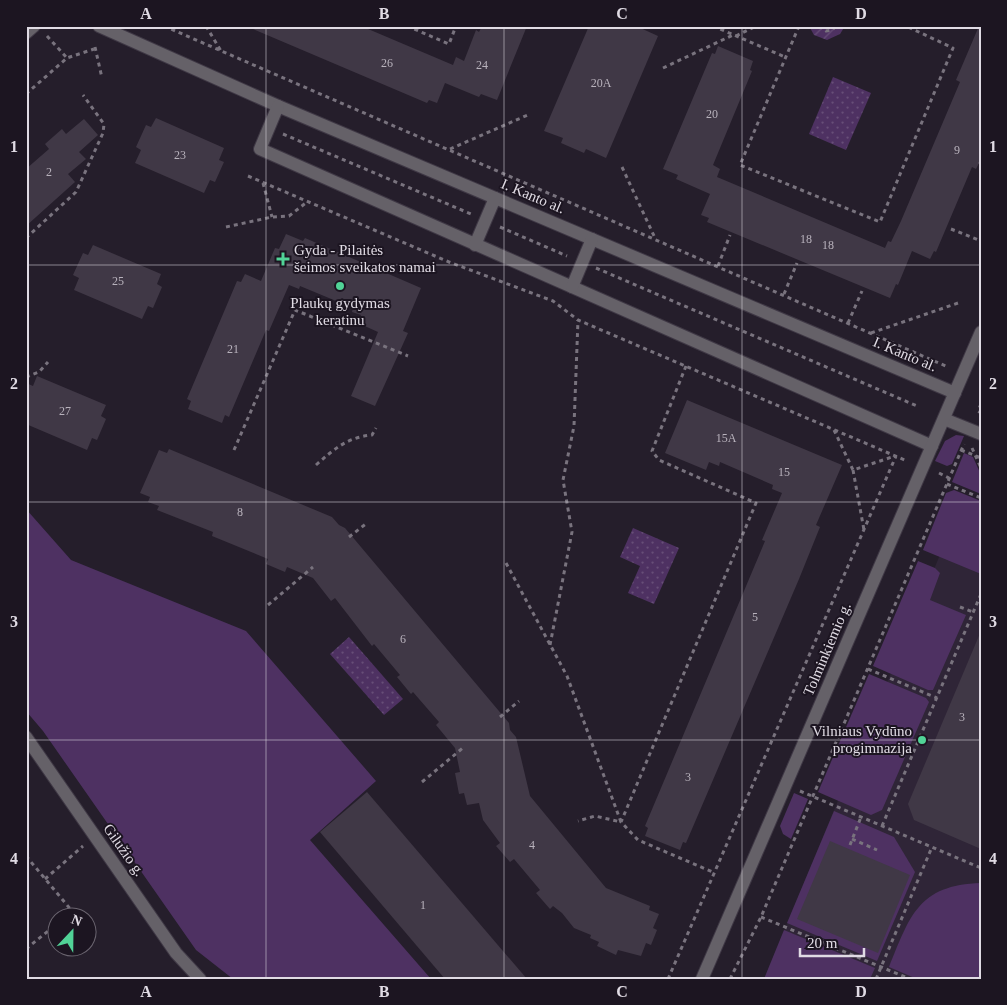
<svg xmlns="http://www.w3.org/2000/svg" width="1007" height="1005" viewBox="0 0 1007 1005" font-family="'Times New Roman',serif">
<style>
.built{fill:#2f2537}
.grass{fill:#4e3162}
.park{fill:url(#park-dots)}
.garden{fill:url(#garden-furrows)}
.building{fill:#403846}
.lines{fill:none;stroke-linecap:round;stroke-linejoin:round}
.minor-casing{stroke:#3f3845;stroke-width:14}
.path{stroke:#79737e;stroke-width:3;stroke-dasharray:4 4;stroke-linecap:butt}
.minor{stroke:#656168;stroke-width:12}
.grid{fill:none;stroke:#e0dbe4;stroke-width:1;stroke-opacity:0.55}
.poi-dot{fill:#51d397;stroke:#1c1521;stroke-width:2}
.labels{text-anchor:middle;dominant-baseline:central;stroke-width:4;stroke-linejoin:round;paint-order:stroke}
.number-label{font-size:12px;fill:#b8b2bc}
.street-label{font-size:15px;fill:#e0dbe4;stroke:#1c1521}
.poi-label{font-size:15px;fill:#e0dbe4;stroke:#1c1521;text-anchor:start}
.neatline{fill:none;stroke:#e0dbe4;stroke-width:2}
.grid-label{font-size:16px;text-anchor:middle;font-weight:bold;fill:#e0dbe4}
</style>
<defs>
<pattern id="park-dots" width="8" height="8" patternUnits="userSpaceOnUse" patternTransform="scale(1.25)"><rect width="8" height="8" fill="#4e3162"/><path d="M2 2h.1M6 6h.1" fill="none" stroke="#674e78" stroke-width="1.8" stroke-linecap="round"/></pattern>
<pattern id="garden-furrows" width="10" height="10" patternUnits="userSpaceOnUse" patternTransform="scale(1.25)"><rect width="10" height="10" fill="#4e3162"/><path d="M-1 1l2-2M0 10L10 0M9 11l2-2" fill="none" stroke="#674e78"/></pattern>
</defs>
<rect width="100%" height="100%" fill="#251e2b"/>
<polygon class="built" points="964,497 981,504 981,979 764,979"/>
<g class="grass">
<polygon points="956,435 964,436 952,464 947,466 935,461 945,441"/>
<polygon points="964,453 973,457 981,475 981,494 952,482"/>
<polygon points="954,490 981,501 981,574 923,550 946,493"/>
<polygon points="26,509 71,560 246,631 376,781 310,840 431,979 233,979 196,950 43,731 26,711"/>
<polygon points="918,561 935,568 940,573 930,600 966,615 933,690 928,690 873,666"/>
<polygon points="869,674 926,698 929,702 882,810 871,815 818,792"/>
<polygon points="794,793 808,799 791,839 783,834 780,826"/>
<polygon points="834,811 894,837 915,872 877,961 787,923"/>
<path d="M981,883V979H917L889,967C910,916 918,885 981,883Z"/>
<polygon points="784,930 875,968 870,979 764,979"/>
</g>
<g class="park">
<polygon points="833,77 871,93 846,150 809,134"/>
<polygon points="633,528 679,548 654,604 628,593 640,566 620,557"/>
<polygon points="349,637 403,699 384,715 330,654"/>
</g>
<polygon class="garden" points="809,26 845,26 840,34 827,40 814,35"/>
<g class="building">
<polygon points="246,26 361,26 453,65 456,57 464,61 476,30 479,32 482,26 527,26 497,100 481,94 479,97 445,83 437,103 429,100 427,103"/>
<polygon points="589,26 636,26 658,36 606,158 586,149 584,153 561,143 563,138 544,131"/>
<polygon points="979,26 981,26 981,159 976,169 972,167 936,252 934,251 930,259 912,251 898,285 896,284 890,298 707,222 709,218 701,215 710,194 676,179 678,175 663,169 712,53 715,54 718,46 753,61 750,70 752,71 713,165 720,169 717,177 885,248 888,241 891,242 901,221 960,82 956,80"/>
<polygon points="156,118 224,148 219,160 224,162 215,182 210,180 204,193 135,163 141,150 136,147 146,125 151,127"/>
<polygon points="84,119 98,135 79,152 86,159 68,174 75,182 26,226 26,169 49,149 45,144 62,129 66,134"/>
<polygon points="286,234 303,241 305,238 421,288 403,331 408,333 375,406 351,396 378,332 358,323 361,315 352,312 353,308 300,286 299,289 289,285 269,331 266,330 229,417 225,415 222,423 188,409 191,401 187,399 237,281 241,282 245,274 261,281 275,248 279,249"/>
<polygon points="93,245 161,274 157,284 162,287 153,308 148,306 142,319 74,290 79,278 73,275 83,253 88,255"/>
<polygon points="37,376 106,405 101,416 106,419 97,440 92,438 87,450 26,424 26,383 33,386"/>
<polygon points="687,400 842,465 816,525 820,527 799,579 686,843 683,842 680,850 645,836 648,828 645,826 765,541 762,540 782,493 772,489 773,485 720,462 719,466 709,462 706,470 665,453"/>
<polygon points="169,449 332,517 339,525 345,528 509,723 510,730 516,737 530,796 606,888 650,906 649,910 659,914 653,928 657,930 651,945 646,943 641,956 618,950 616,955 597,946 599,942 590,938 591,935 574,928 562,913 553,906 550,909 536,893 540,890 514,859 510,862 496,846 500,843 483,820 479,803 467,805 464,793 459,794 455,773 460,772 455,748 436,725 439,722 413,692 411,694 397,677 400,675 374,644 372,646 335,598 331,601 313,578 287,567 285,572 266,564 268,559 212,536 213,532 157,510 159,506 148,502 150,497 140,493 159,450 167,453"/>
<polygon points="981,631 981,849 914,820 908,804"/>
<polygon points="367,792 527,979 445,979 320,832"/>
<polygon points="830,841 910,875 878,953 797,919"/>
</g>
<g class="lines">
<g class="minor-casing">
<g id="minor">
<polyline points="99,26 278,106 955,393"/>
<polyline points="26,33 34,26"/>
<polyline points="278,106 260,149 932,446"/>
<polyline points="475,245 495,198"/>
<polyline points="572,287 592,239"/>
<polyline points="944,419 981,434"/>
<polyline points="26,737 176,953 200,979"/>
<polyline points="702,979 981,332"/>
</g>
</g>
<g class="path">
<polyline points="164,26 948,367"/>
<polyline points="206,26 221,51"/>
<polyline points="407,26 449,44 456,26"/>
<polyline points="713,26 785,57"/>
<polyline points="799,26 740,165 880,222 953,48 906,26"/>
<polyline points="819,26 826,31 832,30 836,26"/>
<polyline points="47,36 67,58"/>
<polyline points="736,36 756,26"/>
<polyline points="95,47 102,78"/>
<polyline points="663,68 733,35"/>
<polyline points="26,94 67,58 94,49"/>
<polyline points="283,134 471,214"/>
<polyline points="450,149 530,114"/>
<polyline points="979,162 981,163"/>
<polyline points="622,167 655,238"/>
<polyline points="248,176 449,262 553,301 578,320 907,461"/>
<polyline points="263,183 272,217"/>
<polyline points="226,227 272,217 289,216 307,202"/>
<polyline points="500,227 567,256"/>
<polyline points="951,229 981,241"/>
<polyline points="26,238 76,192 103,133 104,124 83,95"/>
<polyline points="718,266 730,235"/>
<polyline points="596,268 917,406"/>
<polyline points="784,294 797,263"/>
<polyline points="848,323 862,291"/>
<polyline points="871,333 961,302"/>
<polyline points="686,366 652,451 659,460 756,503 621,822 638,840 715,873"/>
<polyline points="26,377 39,372 48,362"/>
<polyline points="981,404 978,411 981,413"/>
<polyline points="834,430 853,470 895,456"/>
<polyline points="972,448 981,468"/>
<polyline points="234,450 295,310 408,356"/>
<polyline points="961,450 981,458"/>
<path d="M316,465C334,449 348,437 372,435L376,428"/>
<polyline points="853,470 864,530"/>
<polyline points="939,473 949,478"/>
<polyline points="947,484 981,498"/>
<polyline points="349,537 367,523"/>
<polyline points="506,563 567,676 621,822 595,816 578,821"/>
<polyline points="268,605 313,567"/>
<polyline points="960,607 973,612"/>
<polyline points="550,645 572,532 563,480 574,426 578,320"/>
<polyline points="868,669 937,698"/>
<polyline points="500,717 519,701"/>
<polyline points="422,782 464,747"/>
<polyline points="800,791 981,868"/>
<polyline points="882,826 981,594"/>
<polyline points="852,839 877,850"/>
<polyline points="850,845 861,817"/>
<polyline points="26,856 72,911 64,918"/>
<polyline points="45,879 83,846"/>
<polyline points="761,917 910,979"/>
<polyline points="26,949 58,923"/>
<polyline points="668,979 896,456"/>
<polyline points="730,979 761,917 964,444"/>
<polyline points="876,979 932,847"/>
</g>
<use href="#minor" class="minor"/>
</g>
<path class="grid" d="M266,26V979M504,26V979M742,26V979M26,265H981M26,502H981M26,740H981"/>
<g class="poi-dot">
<path d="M280.5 251.5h5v5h5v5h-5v5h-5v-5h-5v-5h5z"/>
<circle cx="340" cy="286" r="5"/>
<circle cx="922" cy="740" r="5"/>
</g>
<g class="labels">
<g class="number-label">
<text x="387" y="63">26</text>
<text x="482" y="65">24</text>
<text x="601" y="83">20A</text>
<text x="712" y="114">20</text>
<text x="957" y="150">9</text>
<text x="180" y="155">23</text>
<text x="49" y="172">2</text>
<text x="806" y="239">18</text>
<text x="828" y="245">18</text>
<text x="118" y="281">25</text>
<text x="233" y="349">21</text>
<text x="65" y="411">27</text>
<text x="726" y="438">15A</text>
<text x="784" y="472">15</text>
<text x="240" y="512">8</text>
<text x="755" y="617">5</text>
<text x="403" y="639">6</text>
<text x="962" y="717">3</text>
<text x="688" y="777">3</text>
<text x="532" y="845">4</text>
<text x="423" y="905">1</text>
</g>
<g class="street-label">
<text transform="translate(533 196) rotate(23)">I. Kanto al.</text>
<text transform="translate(905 354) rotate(23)">I. Kanto al.</text>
<text transform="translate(827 649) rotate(-67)">Tolminkiemio g.</text>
<text transform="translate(124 850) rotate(55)">Gilužio g.</text>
</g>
<g class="poi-label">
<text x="294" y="250">Gyda - Pilaitės<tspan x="294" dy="17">šeimos sveikatos namai</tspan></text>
<text x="340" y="303" text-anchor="middle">Plaukų gydymas<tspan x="340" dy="17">keratinu</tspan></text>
<text x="912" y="731" text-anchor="end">Vilniaus Vydūno<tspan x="912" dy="17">progimnazija</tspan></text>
</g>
</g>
<rect width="1007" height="1005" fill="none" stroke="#1c1521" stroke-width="55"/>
<g transform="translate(72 932) rotate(22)"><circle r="24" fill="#1c1521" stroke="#6a646f"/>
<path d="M0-4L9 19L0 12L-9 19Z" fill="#51d397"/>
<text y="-8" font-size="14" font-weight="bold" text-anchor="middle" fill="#e0dbe4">N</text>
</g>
<path d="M800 948v8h64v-8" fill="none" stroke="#e0dbe4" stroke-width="2.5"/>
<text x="807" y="948" font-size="15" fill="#e0dbe4" stroke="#1c1521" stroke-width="4" paint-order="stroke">20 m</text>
<rect x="28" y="28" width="952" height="950" class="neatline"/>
<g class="grid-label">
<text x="146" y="19">A</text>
<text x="384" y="19">B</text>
<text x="622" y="19">C</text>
<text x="861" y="19">D</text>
<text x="14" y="152">1</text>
<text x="993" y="152">1</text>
<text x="14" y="389">2</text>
<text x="993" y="389">2</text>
<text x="14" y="627">3</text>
<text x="993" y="627">3</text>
<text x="14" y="864">4</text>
<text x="993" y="864">4</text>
<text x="146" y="997">A</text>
<text x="384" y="997">B</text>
<text x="622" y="997">C</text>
<text x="861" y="997">D</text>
</g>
</svg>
